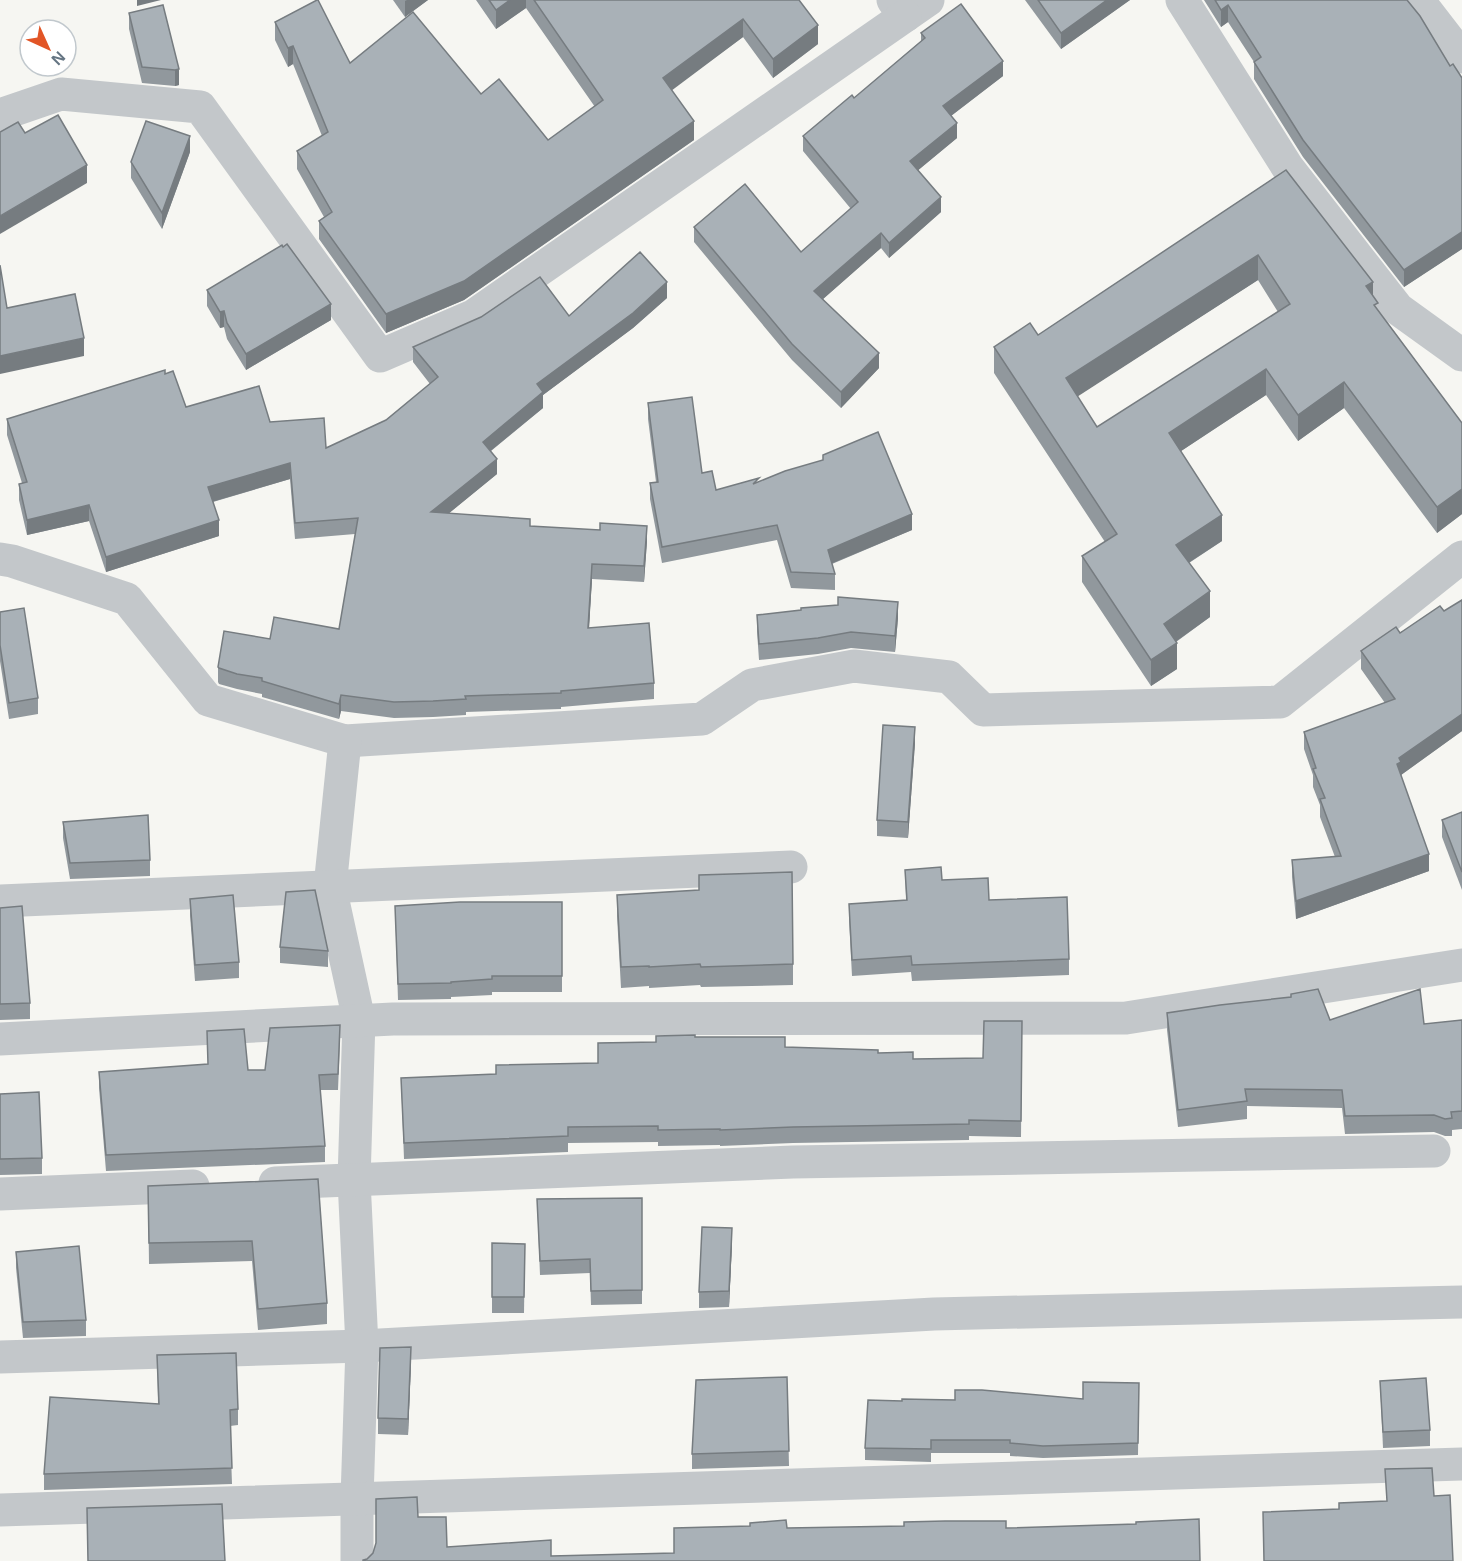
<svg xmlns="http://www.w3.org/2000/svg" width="1462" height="1561" viewBox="0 0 1462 1561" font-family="Arial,sans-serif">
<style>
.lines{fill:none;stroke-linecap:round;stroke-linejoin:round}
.minor{stroke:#c3c7ca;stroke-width:33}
.wall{fill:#91989d;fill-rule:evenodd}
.shaded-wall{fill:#767c80}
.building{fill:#a9b1b7;stroke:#767c80;stroke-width:1.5;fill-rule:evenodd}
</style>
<rect width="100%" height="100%" fill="#f6f6f2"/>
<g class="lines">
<g class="minor">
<polyline points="893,0 905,16 928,0"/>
<polyline points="1182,0 1288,168 1398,309 1462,355"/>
<polyline points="1418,0 1462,57"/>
<polyline points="0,115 61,94 200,107 380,356 473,316 905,16"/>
<polyline points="0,559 12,561 127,599 208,700 345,741 702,719 752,685 854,666 949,677 983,710 1280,702 1462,557"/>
<polyline points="345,741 330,887 359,1020 354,1180 362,1346 357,1498 357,1561"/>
<polyline points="0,901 791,867"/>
<polyline points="0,1039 393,1019 1126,1018 1462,965"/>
<polyline points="275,1183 793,1162 1434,1151"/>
<polyline points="0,1194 193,1186"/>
<polyline points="0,1357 362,1346 934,1314 1462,1302"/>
<polyline points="0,1510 1462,1464"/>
</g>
</g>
<g class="wall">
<polygon points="393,0 428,0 405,17"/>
<polygon points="476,0 799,0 818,44 773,78 743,37 671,90 694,140 464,300 386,333 319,239 319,221 324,217 297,169 297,151 322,136 293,64 288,67 275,40 275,22 350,63 481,94 548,140 595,107 526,8 496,29"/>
<polygon points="1025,0 1130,0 1061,49"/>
<polygon points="1204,0 1407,0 1450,66 1462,78 1462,249 1404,287 1303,157 1254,79 1254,62 1228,22 1221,27"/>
<polygon points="163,5 179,85 175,86 142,83 129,29 129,13"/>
<polygon points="921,33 1003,76 951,116 957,138 918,170 941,212 889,258 881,248 823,299 879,368 841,408 792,360 694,242 694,227 801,252 851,209 803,151 803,136 854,98 921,41"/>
<polygon points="190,152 162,229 131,178 131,162"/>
<path d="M1286,170L1378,310L1462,423V514L1437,533L1344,408L1298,441L1266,395L1181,451L1222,541L1189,563L1210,617L1176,642L1177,669L1151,686L1082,582V556L1105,542L994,373V347L1038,335ZM1258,280L1278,312L1097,427L1077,396Z"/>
<polygon points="207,290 331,320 246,370 227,339 224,327 220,328 207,306"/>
<polygon points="667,298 633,328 543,395 543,408 491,451 497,474 449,513 530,526 647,541 644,582 592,579 589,628 654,683 654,699 561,707 561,709 466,712 466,715 433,717 394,718 341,711 339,719 262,697 262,694 237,689 219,684 218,682 218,667 270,639 339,629 355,534 295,539 290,479 213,502 219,536 106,572 89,521 27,535 19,500 19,484 22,483 7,435 7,419 165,374 186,407 270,422 326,448 386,420 430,384 413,362 413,347 569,316"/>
<polygon points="648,403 716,490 759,482 912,530 832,564 835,574 835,590 791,588 777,540 662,563 650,499 650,483 656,482 648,419"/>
<polygon points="1462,600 1462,731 1401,775 1429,871 1296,919 1292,877 1292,860 1335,857 1320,817 1320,805 1313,787 1313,775 1304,749 1304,732 1385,703 1361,669 1361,651 1444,611"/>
<polygon points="0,612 38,698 38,714 9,719 0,661"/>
<polygon points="757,615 898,618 895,652 851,648 818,654 759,660 757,631"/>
<polygon points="915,743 908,838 877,836 877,820"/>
<polygon points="1462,812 1462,890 1442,837 1442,820"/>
<polygon points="63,822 150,860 150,876 70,879 63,838"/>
<polygon points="905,870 942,880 989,900 1069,959 1069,975 912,981 911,972 852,976 849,919 849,904 906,900"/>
<polygon points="617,895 793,964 793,985 701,987 700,985 649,988 649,986 621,988 617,916"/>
<polygon points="190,899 239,962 239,978 195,981 190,915"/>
<polygon points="562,902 562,992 492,992 492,995 451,997 451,999 398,1000 395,906"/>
<polygon points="0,908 30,1003 30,1019 0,1020"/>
<polygon points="280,947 328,951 328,967 280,963"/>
<polygon points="1167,1013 1424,1024 1462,1020 1462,1129 1452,1130 1452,1136 1445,1136 1434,1132 1345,1134 1342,1108 1247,1106 1247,1119 1178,1127 1167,1030"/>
<polygon points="1022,1021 1021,1137 969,1136 969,1140 793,1143 720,1146 720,1145 658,1146 658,1142 568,1143 568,1152 404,1159 401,1078 496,1074 598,1063 656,1042 695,1037 785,1047 878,1053 913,1059 983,1058"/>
<polygon points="340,1040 338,1090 320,1090 325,1146 325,1162 106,1171 99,1088 99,1072 265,1070"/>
<polygon points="0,1094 42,1158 42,1174 0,1175"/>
<polygon points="318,1179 327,1303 327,1324 258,1330 252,1261 149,1264 148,1186"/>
<polygon points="642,1198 642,1304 591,1305 590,1273 540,1275 537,1199"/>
<polygon points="492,1243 525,1244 524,1313 492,1313"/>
<polygon points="732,1244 729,1307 699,1308 699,1292"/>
<polygon points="16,1252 86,1320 86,1336 23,1338 16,1268"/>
<polygon points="157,1355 238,1409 238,1425 230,1426 232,1484 44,1490 44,1474 158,1404"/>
<polygon points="411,1362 408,1435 378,1434 378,1418"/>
<polygon points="787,1377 789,1466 692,1469 692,1454"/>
<polygon points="1380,1381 1430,1430 1430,1446 1383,1448"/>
<polygon points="1139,1383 1138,1455 1043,1458 1010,1456 1010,1453 931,1453 931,1462 865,1460 865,1448 902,1401 1083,1399"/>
</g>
<g class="shaded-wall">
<polygon points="137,0 161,0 137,6"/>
<polygon points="407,0 428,0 405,17 405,1"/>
<polygon points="510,0 526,0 526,8 496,29 496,10"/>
<polygon points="1107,0 1130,0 1061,49 1061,33"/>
<polygon points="1228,5 1228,22 1221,27 1221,10"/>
<polygon points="743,19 743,37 663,97 663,78"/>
<polygon points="818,25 818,44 773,78 773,59"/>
<polygon points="293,46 293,64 288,67 288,48"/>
<polygon points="1003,61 1003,76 943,122 943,106"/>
<polygon points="179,69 179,85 175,86 175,70"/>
<polygon points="694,121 694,140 464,300 386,333 386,314"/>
<polygon points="957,123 957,138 910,177 910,161"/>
<polygon points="190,136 190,152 162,229 162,213"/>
<polygon points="87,165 87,183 0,234 0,216"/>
<polygon points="941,197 941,212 889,258 889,243"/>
<polygon points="1462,232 1462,249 1404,287 1404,270"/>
<polygon points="881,233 881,248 814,307 814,291"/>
<polygon points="1258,255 1258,280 1066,404 1066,378"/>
<polygon points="667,282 667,298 633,328 543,395 543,408 483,457 483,442 537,384"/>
<polygon points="1373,282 1373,307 1366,286"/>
<polygon points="331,304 331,320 246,370 246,354"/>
<polygon points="224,311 224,327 220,328 220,312"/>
<polygon points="84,338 84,356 0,374 0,356"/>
<polygon points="879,353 879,368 841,408 841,392"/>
<polygon points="1266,369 1266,395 1169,459 1169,433"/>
<polygon points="1344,382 1344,408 1298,441 1298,415"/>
<polygon points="497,459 497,474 431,528 431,512"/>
<polygon points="290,463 290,479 208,503 208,487"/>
<polygon points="1462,489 1462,514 1437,533 1437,507"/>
<polygon points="89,505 89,521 27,535 27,520"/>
<polygon points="912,514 912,530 828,565 828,550"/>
<polygon points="1222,515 1222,541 1176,571 1176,545"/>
<polygon points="219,520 219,536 106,572 106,557"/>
<polygon points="647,526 647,541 644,582 644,566"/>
<polygon points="592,564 592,579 588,644 588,628"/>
<polygon points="1210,591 1210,617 1164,650 1164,624"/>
<polygon points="898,602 898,618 895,652 895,636"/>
<polygon points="1177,643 1177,669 1151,686 1151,660"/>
<polygon points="341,695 341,711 339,719 339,704"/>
<polygon points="1462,714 1462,731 1401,775 1397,764 1399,758"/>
<polygon points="915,727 915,743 908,838 908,822"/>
<polygon points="1429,854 1429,871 1296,919 1296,901"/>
<polygon points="732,1228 732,1244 729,1307 729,1291"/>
<polygon points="411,1347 411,1362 408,1435 408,1419"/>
</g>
<g class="building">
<polygon points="317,0 318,0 350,63 413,12 481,94 499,79 548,140 603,100 534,0 799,0 818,25 773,59 743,19 663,78 694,121 464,281 386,314 319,221 332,212 297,151 328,132 293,46 288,48 275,22"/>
<polygon points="489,0 510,0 496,10"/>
<polygon points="1038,0 1107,0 1061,33"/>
<polygon points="1215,0 1407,0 1420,16 1450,66 1453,64 1462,78 1462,232 1404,270 1303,140 1254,62 1261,57 1228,5 1221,10"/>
<polygon points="961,4 1003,61 943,106 957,123 910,161 941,197 889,243 881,233 814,291 879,353 841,392 792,344 694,227 745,184 801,252 858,202 803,136 852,95 854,98 925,38 921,33"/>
<polygon points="163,5 179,69 175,70 142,67 129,13"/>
<polygon points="58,115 87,165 0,216 0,132 18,122 25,133"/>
<polygon points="146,121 190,136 162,213 131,162"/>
<path d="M1286,170L1373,282L1366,286L1378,303L1374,305L1462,423V489L1437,507L1344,382L1298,415L1266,369L1169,433L1222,515L1176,545L1210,591L1164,624L1177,643L1151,660L1082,556L1117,534L994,347L1030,323L1038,335ZM1258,255L1290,304L1097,427L1066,378Z"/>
<polygon points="287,244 331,304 246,354 227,323 224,311 220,312 207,290 282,245 283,247"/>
<polygon points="640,252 667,282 633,313 537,384 543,392 483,442 497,459 431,512 530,519 530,526 600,530 600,523 647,526 644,566 592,564 588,628 649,623 654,683 561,691 561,693 465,696 466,699 433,701 394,702 341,695 339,704 262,681 262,678 237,674 219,668 218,667 224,631 270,639 274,617 339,629 358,518 295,523 290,463 208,487 219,520 106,557 89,505 27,520 19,484 27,482 7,419 165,370 165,374 173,371 186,407 259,386 270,422 324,418 326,448 386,420 438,377 413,347 481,317 540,277 569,316"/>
<polygon points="0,265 7,308 75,294 84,338 0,356"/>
<polygon points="692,397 702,473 712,471 716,490 759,478 753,484 785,471 823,460 823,455 878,432 912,514 828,550 835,574 791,572 777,525 662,547 650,483 658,482 648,403"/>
<polygon points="838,597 898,602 895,636 851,632 818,638 759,644 757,615 801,610 801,608 838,605"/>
<polygon points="1462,600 1462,714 1399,758 1401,762 1397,764 1429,854 1296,901 1292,860 1341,856 1320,799 1325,798 1313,769 1316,768 1304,732 1395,699 1361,651 1396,627 1400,633 1440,606 1444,611"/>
<polygon points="24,608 38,698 9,703 0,645 0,612"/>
<polygon points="883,725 915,727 908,822 877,820"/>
<polygon points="1462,812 1462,872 1442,820"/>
<polygon points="148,815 150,860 70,863 63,822"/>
<polygon points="941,867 942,880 988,878 989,900 1067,897 1069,959 912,965 911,956 852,960 849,904 907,900 905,870"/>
<polygon points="792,872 793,964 701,967 700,964 649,967 649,966 621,967 617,895 699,890 699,875"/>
<polygon points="315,890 328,951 280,947 286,892"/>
<polygon points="233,895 239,962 195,965 190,899"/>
<polygon points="460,902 562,902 562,976 492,976 492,979 451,982 451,983 398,984 395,906"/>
<polygon points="22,906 30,1003 0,1004 0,908"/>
<polygon points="1318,989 1330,1020 1420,989 1424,1024 1462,1020 1462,1111 1451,1112 1452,1118 1445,1119 1434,1115 1345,1116 1342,1090 1245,1089 1247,1101 1178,1110 1167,1013 1220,1005 1291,997 1291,994"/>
<polygon points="984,1021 1022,1021 1021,1121 969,1120 969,1124 793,1127 720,1130 720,1129 658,1130 658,1126 568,1127 568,1136 404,1143 401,1078 496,1074 496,1065 598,1063 598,1043 656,1042 656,1036 695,1035 695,1037 785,1037 785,1047 878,1050 878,1053 913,1052 913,1059 983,1058"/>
<polygon points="340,1025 338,1074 319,1075 325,1146 106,1155 99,1072 208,1064 207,1031 244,1029 248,1070 265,1070 270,1028"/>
<polygon points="39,1092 42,1158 0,1159 0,1094"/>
<polygon points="318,1179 327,1303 258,1309 252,1241 149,1243 148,1186"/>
<polygon points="642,1198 642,1290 591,1291 590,1259 540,1261 537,1199"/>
<polygon points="702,1227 732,1228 729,1291 699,1292"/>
<polygon points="492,1243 525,1244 524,1297 492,1297"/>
<polygon points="79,1246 86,1320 23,1322 16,1252"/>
<polygon points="411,1347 408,1419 378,1418 380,1348"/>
<polygon points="236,1353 238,1409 230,1410 232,1468 44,1474 50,1397 159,1404 157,1355"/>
<polygon points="787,1377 789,1451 692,1454 696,1380"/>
<polygon points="1426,1378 1430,1430 1383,1432 1380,1381"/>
<polygon points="1083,1382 1139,1383 1138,1443 1043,1446 1010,1443 1010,1440 931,1440 931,1449 865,1448 868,1400 902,1401 902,1399 955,1400 955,1390 982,1390 1083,1399"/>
<polygon points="1432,1468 1434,1496 1450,1495 1453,1561 1264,1561 1263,1512 1339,1509 1339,1503 1387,1501 1385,1469"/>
<polygon points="417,1497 418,1517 446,1517 447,1547 551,1540 551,1556 674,1553 674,1528 750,1526 750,1523 786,1520 787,1528 904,1526 904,1522 945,1521 1006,1521 1006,1528 1136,1524 1136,1522 1199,1519 1200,1561 363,1561 363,1560 367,1559 373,1553 376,1543 376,1499"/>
<polygon points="222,1504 225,1561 88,1561 87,1508"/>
</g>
<g transform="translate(48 48) rotate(135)"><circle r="28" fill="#ffffff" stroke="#c1c8cd" stroke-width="1.5"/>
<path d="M0-4.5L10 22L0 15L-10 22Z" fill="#e25526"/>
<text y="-9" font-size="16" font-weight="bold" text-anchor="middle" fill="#657583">N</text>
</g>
</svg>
